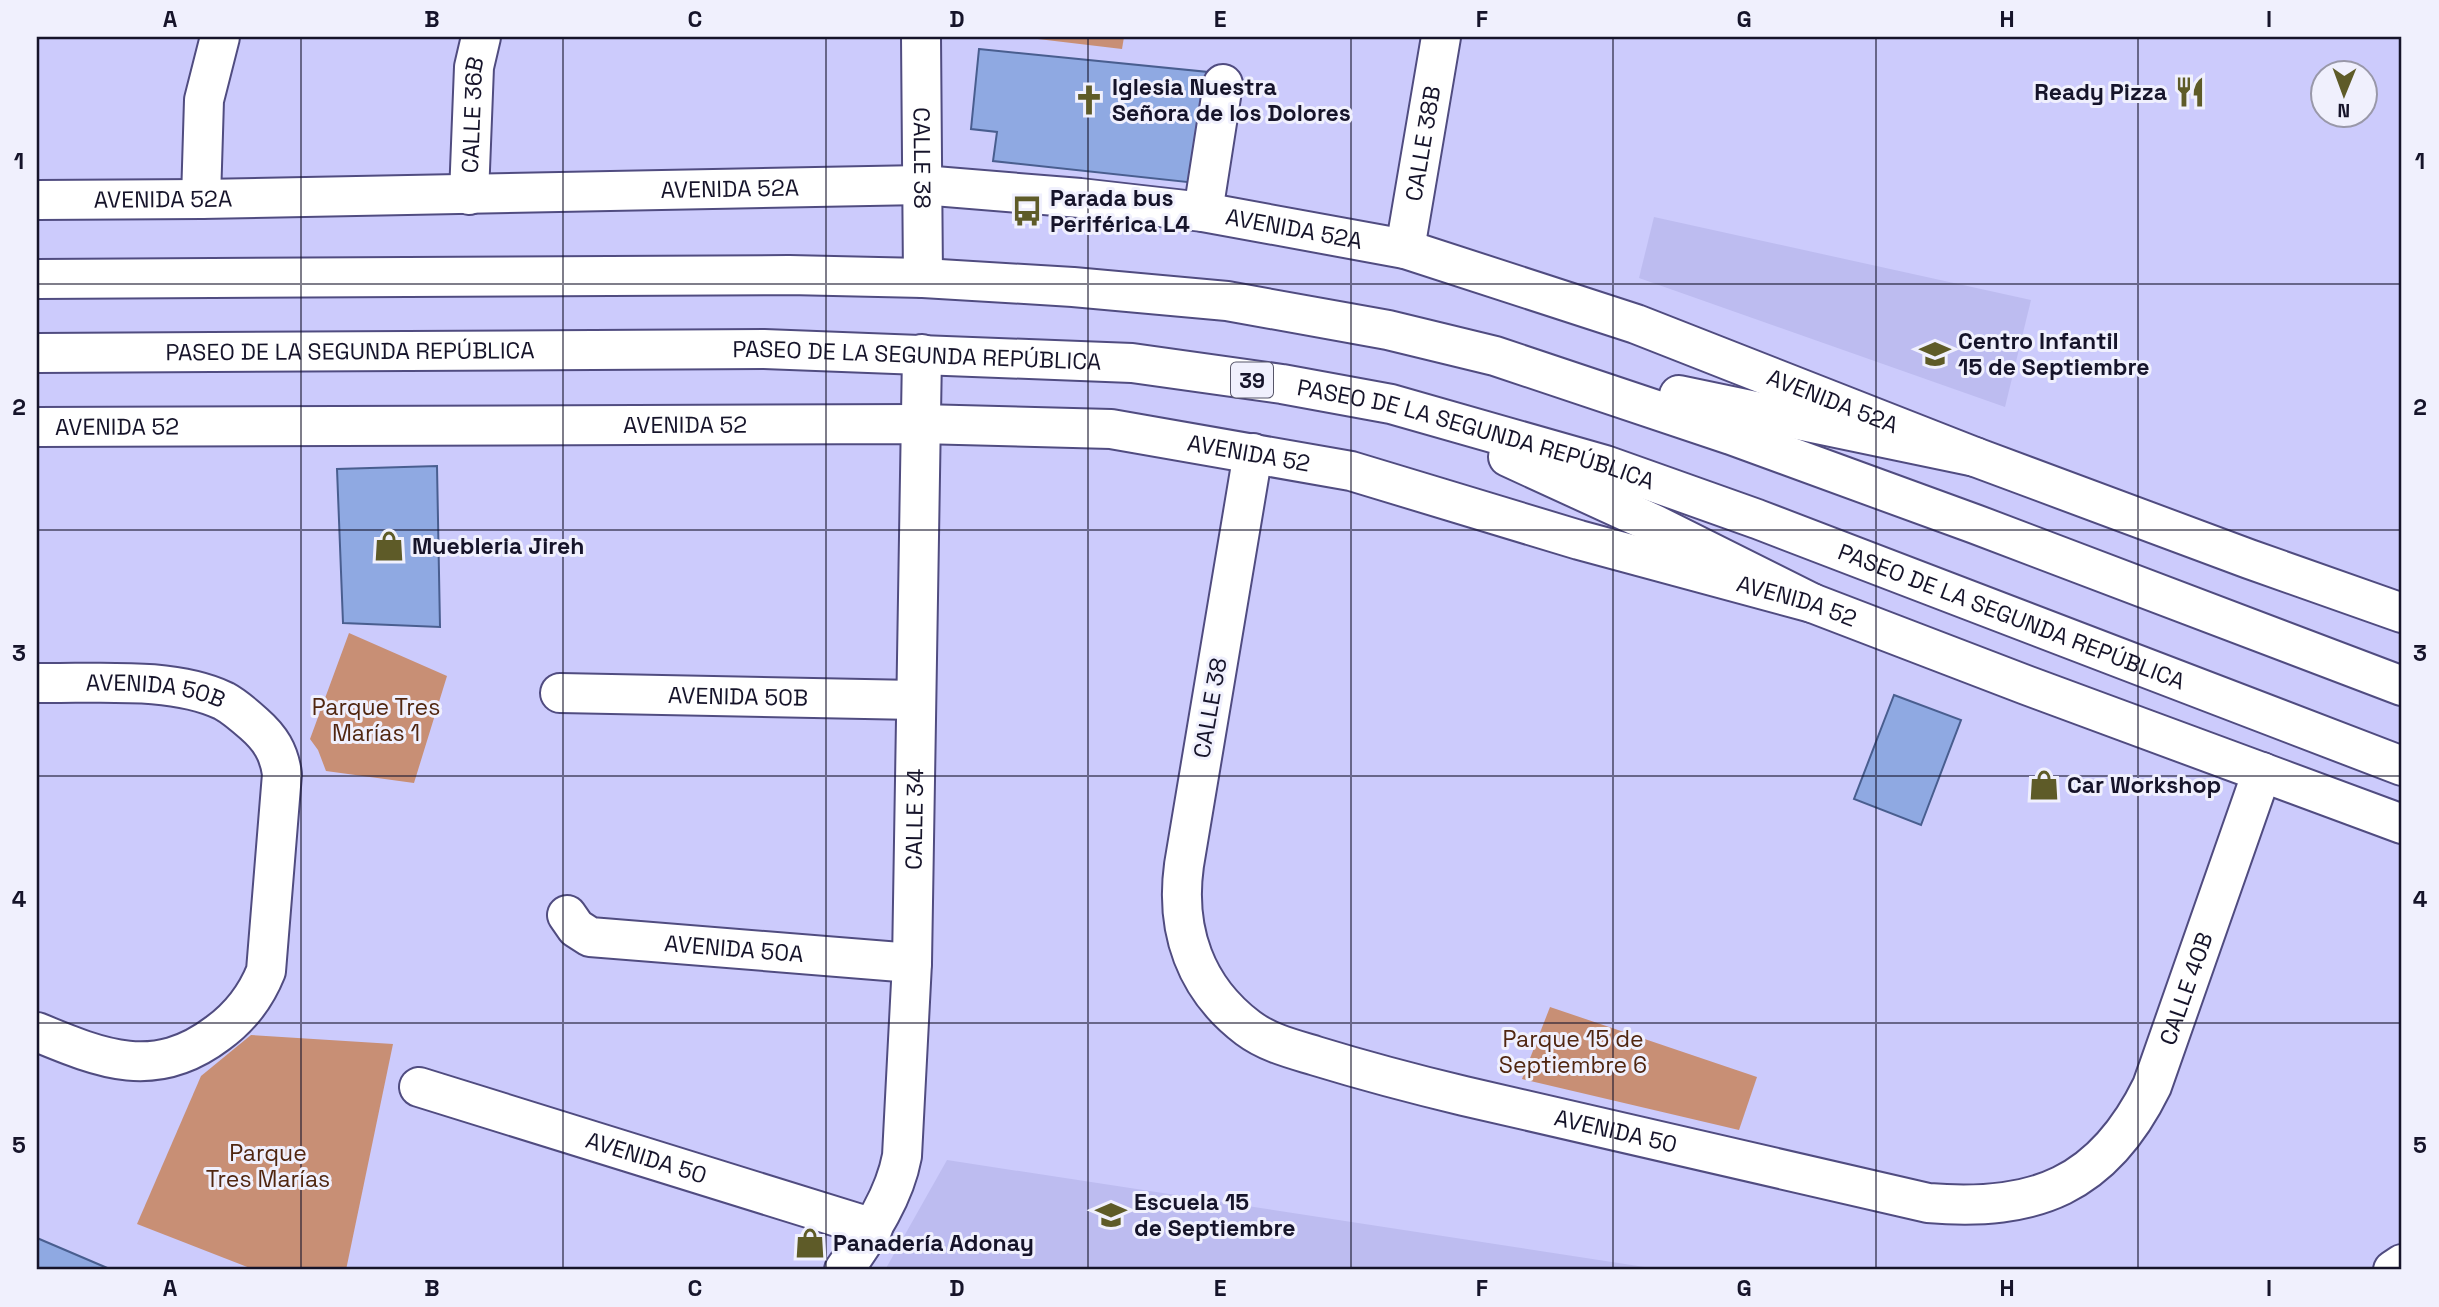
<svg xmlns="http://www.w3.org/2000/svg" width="2439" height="1307" viewBox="0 0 2439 1307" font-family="'Space Grotesk',sans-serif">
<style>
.built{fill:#bdbcf0}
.green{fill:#c88f75}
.building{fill:#8fa9e2;stroke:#495e8f;stroke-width:2}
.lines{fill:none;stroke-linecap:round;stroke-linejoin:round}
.minor-casing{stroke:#504c80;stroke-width:42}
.highway-casing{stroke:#504c80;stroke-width:42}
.minor{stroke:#fff;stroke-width:38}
.highway{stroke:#fff;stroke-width:38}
.grid{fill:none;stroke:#16142a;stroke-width:2;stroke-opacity:0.55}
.labels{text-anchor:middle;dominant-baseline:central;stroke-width:6;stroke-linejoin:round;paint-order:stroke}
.shield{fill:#f0f0fd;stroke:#575669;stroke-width:2}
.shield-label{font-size:21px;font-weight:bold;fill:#16142a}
.poi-label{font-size:23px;font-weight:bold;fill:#16142a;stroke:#f0f0fd;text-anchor:start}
.street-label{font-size:23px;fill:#16142a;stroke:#f0f0fd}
.park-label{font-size:23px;fill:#502610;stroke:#f0f0fd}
.neatline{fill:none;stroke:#16142a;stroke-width:2.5}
.grid-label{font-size:23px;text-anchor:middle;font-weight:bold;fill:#16142a}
</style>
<rect width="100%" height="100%" fill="#cccbfc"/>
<g class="built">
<polygon points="1654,217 2031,300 2005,407 1639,278"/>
<polygon points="947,1160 1664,1270 885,1270"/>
</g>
<g class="green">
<polygon points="1021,37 1124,37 1122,49"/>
<polygon points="349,633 447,676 414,783 326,771 318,750 310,739"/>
<polygon points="1550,1007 1757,1077 1739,1130 1522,1079"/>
<polygon points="251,1035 393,1044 346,1270 255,1270 137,1224 201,1076"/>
</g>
<g class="building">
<polygon points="979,49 1208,72 1196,183 993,161 997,132 971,129"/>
<polygon points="437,466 440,627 343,623 337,469"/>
<polygon points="1894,695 1961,720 1921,825 1854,799"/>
<polygon points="37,1238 112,1270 37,1270"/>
</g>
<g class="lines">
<g class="minor-casing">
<g id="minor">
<path id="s1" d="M921,37L923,278"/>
<path id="s2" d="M469,195L474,67L481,37"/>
<polyline points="201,199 204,100 220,37"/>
<path id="s3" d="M37,200L201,199L922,185L1080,198L1203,212L1405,249L1636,324L1975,457L2249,559L2402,613"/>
<polyline points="1203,212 1223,84"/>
<path id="s4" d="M1405,249L1441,37"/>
<path id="s5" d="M37,427L920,424L1111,429L1351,471L1579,540L1812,603L2026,685L2402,824"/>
<path id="s6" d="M1253,453L1184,865C1175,930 1195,988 1248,1028C1268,1043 1293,1049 1316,1056C1365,1071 1414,1084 1464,1096C1619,1132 1774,1167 1928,1203C2035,1212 2103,1186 2152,1086L2262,772"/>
<path id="s7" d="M37,683C94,684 172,676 224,701C235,707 244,715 254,724C270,738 279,752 282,774L266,971C256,996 240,1017 218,1033C155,1081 102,1059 37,1032"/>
<path id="s8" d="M560,693L916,700"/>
<path id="s9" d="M567,915L576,928L590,937L912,963"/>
<path id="s10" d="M419,1087L873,1228"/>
<path id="s11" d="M844,1270C868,1235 894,1199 902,1156L912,963L922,354"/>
<polyline points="2393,1270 2402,1264"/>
</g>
</g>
<g class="highway-casing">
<g id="highway">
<polyline points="37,279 789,275 923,278 1073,287 1227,301 1388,330 1495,356 1731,435 1975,524 2402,686"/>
<path id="s12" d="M37,353L764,349L1132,363L1282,384L1391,404L1605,465L1757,519L2402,766"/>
<polyline points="1679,395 1975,457"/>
<polyline points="1508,457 1654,524 1812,603"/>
</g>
</g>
<use href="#minor" class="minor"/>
<use href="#highway" class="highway"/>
</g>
<path class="grid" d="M301,37V1270M563,37V1270M826,37V1270M1088,37V1270M1351,37V1270M1613,37V1270M1876,37V1270M2138,37V1270M37,284H2402M37,530H2402M37,776H2402M37,1023H2402"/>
<defs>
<g id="restaurant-bare" transform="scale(2.415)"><path d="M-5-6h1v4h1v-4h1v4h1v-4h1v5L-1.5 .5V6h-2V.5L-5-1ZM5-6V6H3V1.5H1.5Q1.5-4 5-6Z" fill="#5e5b28" stroke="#f0f0fd" stroke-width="2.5" paint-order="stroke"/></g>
<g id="church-bare" transform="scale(2.415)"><path d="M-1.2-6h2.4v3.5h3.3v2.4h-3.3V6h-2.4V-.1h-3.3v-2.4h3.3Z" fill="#5e5b28" stroke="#f0f0fd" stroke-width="2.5" paint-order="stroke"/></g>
<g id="bus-bare" transform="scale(2.415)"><path d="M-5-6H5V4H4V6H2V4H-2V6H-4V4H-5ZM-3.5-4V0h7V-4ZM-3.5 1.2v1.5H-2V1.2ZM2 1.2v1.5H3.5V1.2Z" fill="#5e5b28" stroke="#f0f0fd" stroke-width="2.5" paint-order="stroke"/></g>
<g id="school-bare" transform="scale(2.415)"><path d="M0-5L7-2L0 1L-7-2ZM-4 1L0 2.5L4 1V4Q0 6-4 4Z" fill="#5e5b28" stroke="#f0f0fd" stroke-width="2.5" paint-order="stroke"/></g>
<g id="shop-bare" transform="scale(2.415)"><path d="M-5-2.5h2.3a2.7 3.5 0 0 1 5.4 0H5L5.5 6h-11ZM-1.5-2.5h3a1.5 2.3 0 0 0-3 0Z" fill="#5e5b28" stroke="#f0f0fd" stroke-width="2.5" paint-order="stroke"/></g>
</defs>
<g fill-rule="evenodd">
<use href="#restaurant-bare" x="2190" y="92"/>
<use href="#church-bare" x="1089" y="100"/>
<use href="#bus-bare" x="1027" y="211"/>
<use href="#school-bare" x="1935" y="354"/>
<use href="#shop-bare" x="389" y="546"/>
<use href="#shop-bare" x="2044" y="785"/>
<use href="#school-bare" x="1111" y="1215"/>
<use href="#shop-bare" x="810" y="1243"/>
</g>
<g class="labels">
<rect class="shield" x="1231" y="362.5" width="42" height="35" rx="5"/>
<g class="shield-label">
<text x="1252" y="380">39</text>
</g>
<g class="poi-label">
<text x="1112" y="87">Iglesia Nuestra<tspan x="1112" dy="26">Señora de los Dolores</tspan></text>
<text x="2167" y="92" text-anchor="end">Ready Pizza</text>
<text x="1050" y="198">Parada bus<tspan x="1050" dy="26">Periférica L4</tspan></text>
<text x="1958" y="341">Centro Infantil<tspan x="1958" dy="26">15 de Septiembre</tspan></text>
<text x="412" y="546">Muebleria Jireh</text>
<text x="2067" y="785">Car Workshop</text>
<text x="1134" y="1202">Escuela 15<tspan x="1134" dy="26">de Septiembre</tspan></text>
<text x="833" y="1243">Panadería Adonay</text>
</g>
<g class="street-label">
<text stroke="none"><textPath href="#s2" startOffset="80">CALLE 36B</textPath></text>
<text stroke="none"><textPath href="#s4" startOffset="107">CALLE 38B</textPath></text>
<text stroke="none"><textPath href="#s1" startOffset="121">CALLE 38</textPath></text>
<text stroke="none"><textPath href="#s3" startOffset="693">AVENIDA 52A</textPath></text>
<text stroke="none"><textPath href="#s3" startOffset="126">AVENIDA 52A</textPath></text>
<text stroke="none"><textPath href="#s3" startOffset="1260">AVENIDA 52A</textPath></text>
<text stroke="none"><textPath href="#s12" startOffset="313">PASEO DE LA SEGUNDA REPÚBLICA</textPath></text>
<text stroke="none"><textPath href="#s12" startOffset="880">PASEO DE LA SEGUNDA REPÚBLICA</textPath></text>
<text stroke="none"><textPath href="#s3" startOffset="1827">AVENIDA 52A</textPath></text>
<text stroke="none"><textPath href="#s5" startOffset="648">AVENIDA 52</textPath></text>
<text stroke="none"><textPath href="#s5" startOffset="80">AVENIDA 52</textPath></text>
<text stroke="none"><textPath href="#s12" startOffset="1447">PASEO DE LA SEGUNDA REPÚBLICA</textPath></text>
<text stroke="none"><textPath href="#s5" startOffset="1214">AVENIDA 52</textPath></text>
<text stroke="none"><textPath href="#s5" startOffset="1782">AVENIDA 52</textPath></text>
<text stroke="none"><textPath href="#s12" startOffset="2014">PASEO DE LA SEGUNDA REPÚBLICA</textPath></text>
<text stroke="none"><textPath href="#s7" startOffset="119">AVENIDA 50B</textPath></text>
<text stroke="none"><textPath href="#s8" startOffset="178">AVENIDA 50B</textPath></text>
<text transform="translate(1210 708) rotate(-80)">CALLE 38</text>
<text stroke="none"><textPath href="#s11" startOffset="466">CALLE 34</textPath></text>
<text stroke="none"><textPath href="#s9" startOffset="177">AVENIDA 50A</textPath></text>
<text stroke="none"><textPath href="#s6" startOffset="1682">CALLE 40B</textPath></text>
<text stroke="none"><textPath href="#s6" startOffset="985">AVENIDA 50</textPath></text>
<text stroke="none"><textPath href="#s10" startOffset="238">AVENIDA 50</textPath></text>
</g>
<g class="park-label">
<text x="376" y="707">Parque Tres<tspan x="376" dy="26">Marías 1</tspan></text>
<text x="1573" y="1039">Parque 15 de<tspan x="1573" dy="26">Septiembre 6</tspan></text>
<text x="268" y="1153">Parque<tspan x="268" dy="26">Tres Marías</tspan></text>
</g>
</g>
<rect width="2439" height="1307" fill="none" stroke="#f0f0fd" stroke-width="77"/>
<g transform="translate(2344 94) rotate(181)"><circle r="33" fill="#f0f0fd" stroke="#9998a9" stroke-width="2"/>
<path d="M0-5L12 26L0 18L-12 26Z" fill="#5e5b28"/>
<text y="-10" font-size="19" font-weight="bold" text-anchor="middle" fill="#16142a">N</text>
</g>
<rect x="38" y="38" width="2362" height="1230" class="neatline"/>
<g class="grid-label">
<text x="170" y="27">A</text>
<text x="432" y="27">B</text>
<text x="695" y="27">C</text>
<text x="957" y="27">D</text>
<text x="1220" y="27">E</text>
<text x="1482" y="27">F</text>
<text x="1744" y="27">G</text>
<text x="2007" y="27">H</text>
<text x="2269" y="27">I</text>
<text x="19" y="169">1</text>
<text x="2420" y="169">1</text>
<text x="19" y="415">2</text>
<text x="2420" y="415">2</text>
<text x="19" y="661">3</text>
<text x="2420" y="661">3</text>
<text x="19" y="907">4</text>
<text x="2420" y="907">4</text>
<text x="19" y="1153">5</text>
<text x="2420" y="1153">5</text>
<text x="170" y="1296">A</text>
<text x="432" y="1296">B</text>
<text x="695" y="1296">C</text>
<text x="957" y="1296">D</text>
<text x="1220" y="1296">E</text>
<text x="1482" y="1296">F</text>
<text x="1744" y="1296">G</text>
<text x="2007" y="1296">H</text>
<text x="2269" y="1296">I</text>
</g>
</svg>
